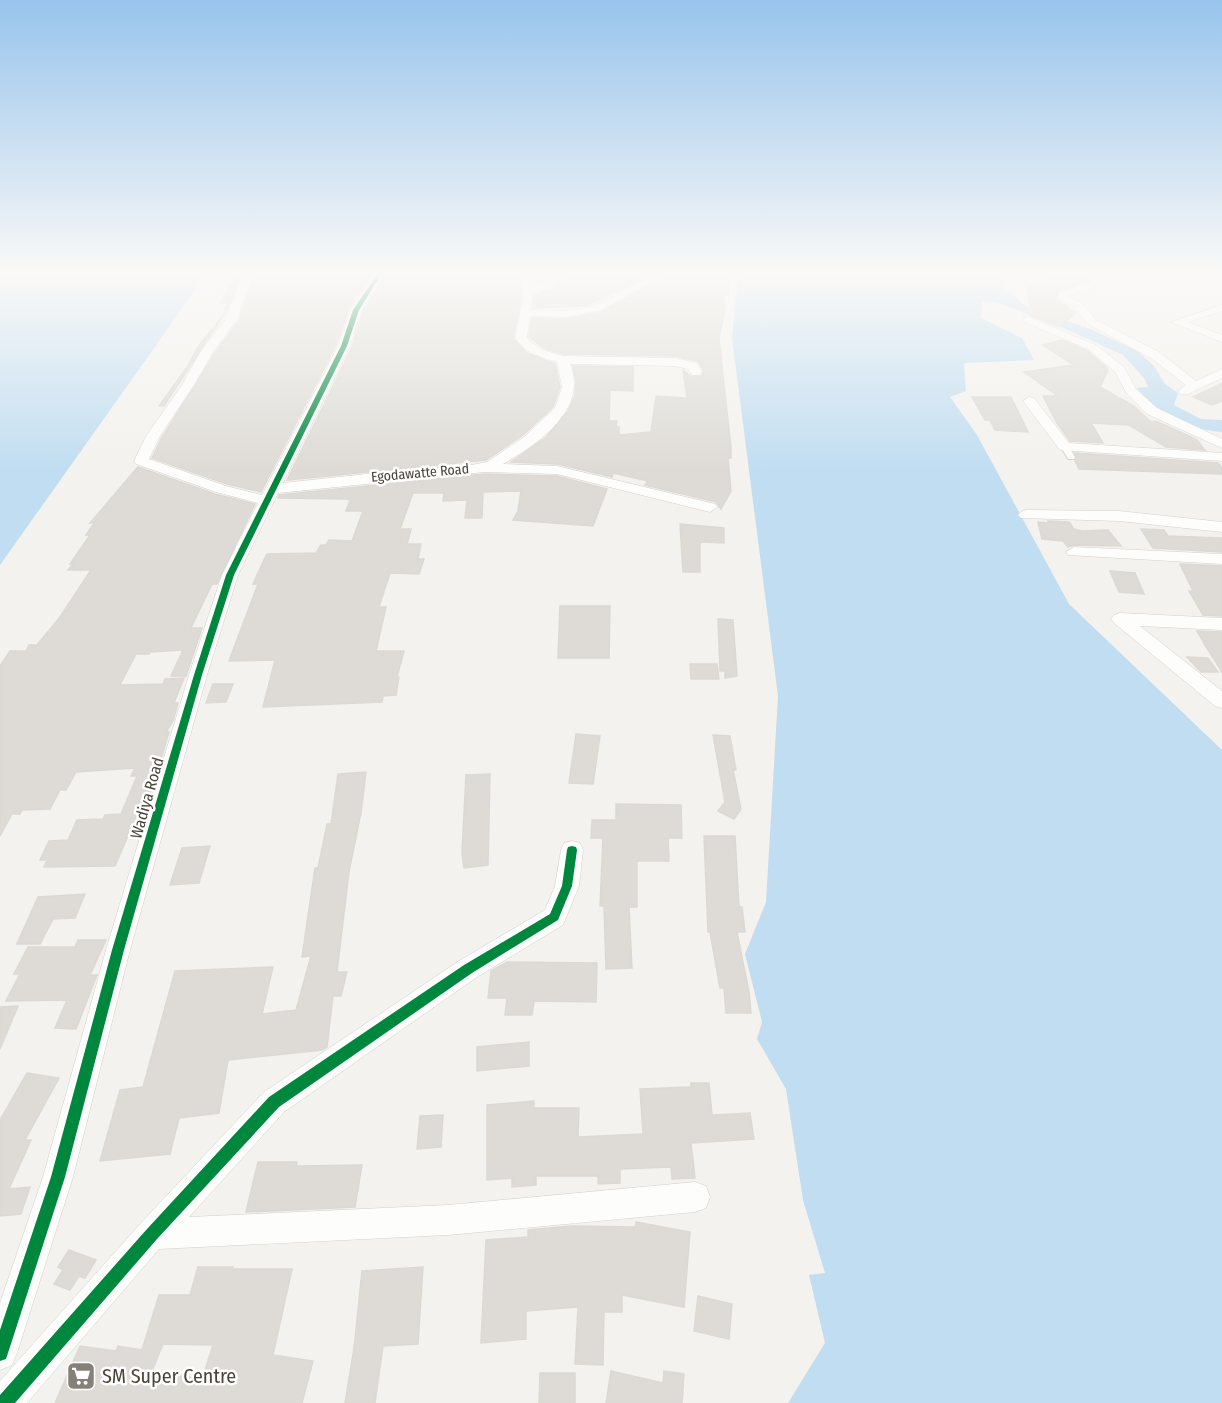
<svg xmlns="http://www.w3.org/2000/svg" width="1222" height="1403" viewBox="0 0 1222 1403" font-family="'Fira Sans Condensed',sans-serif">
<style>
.water{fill:#c0ddf1}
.building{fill:#dedbd6;stroke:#dcd9d4;stroke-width:1.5;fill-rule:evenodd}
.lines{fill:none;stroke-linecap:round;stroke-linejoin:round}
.service-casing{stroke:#d2d0cb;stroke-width:2}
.minor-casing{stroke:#d2d0cb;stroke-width:1}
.service{fill:#fdfdfc;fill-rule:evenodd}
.minor{fill:#fdfdfc;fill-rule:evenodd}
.cycleway-casing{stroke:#fff;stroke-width:4}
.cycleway{fill:#00873e;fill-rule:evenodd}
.labels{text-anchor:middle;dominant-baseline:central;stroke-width:5;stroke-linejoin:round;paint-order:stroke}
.far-street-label{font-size:14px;fill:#4b4439;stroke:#fff}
.street-label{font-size:16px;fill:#4b4439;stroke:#fff}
.near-poi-label{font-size:20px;fill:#4b4439;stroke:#fff;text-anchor:start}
</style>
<rect width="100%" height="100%" fill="#f4f2ee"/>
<g class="water">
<polygon points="0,275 206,275 0,565"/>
<path d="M738,275H1008L1003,291L1009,292L1030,309L1091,329L1139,352L1154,366L1165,384L1178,393L1174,405L1201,419L1222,420V432C1190,430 1155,414 1137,388L1148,387L1144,378L1123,355L1052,323L998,303L983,301L981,318L1022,338L1034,360L964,363L966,391L950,397L977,435L1069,604L1222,750V1403H788L825,1343L809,1275L825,1273L803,1200L786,1089L757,1039L762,1022L745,954L766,902L778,696L732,338Z"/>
</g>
<g class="building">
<polygon points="255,275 371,275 349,309 336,345 261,492 227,484 152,458 162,437 215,353 239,320"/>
<polygon points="386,275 434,275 433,277 445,278 518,275 521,299 513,338 527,353 555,364 560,387 553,407 523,435 486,460 287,480 352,347 363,311"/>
<polygon points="568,275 651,275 585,306 533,308 534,295 551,290"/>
<polygon points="668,275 729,275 728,295 724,295 725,308 719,339 731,447 731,458 728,458 731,491 721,509 716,502 645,485 648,481 613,473 612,477 558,464 511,462 546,437 568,411 575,396 576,381 573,366 633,367 633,391 610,390 609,421 617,421 616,427 619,427 619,435 651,432 656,396 687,398 683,370 692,377 702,376 704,371 698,361 675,356 563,354 544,348 529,337 532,318 565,319 599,313"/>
<polygon points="1040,275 1082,275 1089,280 1058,291 1056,299 1076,313 1059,327 1031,316 1027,286 1050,281"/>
<polygon points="236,276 240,276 227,310 224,310 229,303 220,303"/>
<polygon points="227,310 164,406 159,406 187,367 198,347"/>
<polygon points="1062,340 1087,351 1105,366 1108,370 1100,387 1134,406 1151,422 1156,421 1196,439 1205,450 1166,447 1129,425 1091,423 1103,443 1070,441 1057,423 1043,396 1058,396 1024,372 1074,365 1043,345"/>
<polygon points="1222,383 1222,401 1212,405 1193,397"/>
<polygon points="972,397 1011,397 1028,432 995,430 990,420 985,420"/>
<polygon points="1075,453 1218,463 1222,468 1222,474 1079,469 1075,461 1077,458"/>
<polygon points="138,467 215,494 255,504 217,584 212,584 191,628 202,628 186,676 171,676 183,650 150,652 149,654 136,654 120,685 163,684 165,679 184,678 174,703 178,703 173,721 166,732 169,732 147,808 140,808 115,866 44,867 47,860 40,860 49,841 68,840 77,820 103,819 105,815 121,814 137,776 131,776 135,768 76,772 66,790 60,790 50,809 22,810 20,814 12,814 0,836 0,666 10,651 26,651 29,645 37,645 60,617 91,570 68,570 73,564 70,564 90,535 86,535 95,522 90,523"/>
<polygon points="485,474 557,476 607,489 593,526 513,520 518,511 521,491 483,492 482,518 465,518 467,500 443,501 444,493 413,493 400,529 411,529 407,544 421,544 418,559 424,559 419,574 390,573 379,607 386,607 376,651 404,651 397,677 399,677 396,695 383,696 382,702 263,707 275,660 229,661 258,584 253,584 263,562 267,554 316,553 321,545 326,545 329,540 352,541 363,511 346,511 350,500 346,499 278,498 279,495"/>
<polygon points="1048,521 1069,522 1074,529 1082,531 1108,530 1121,546 1074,545 1068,547 1063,541 1042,539 1038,522 1049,523"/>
<polygon points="680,524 724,528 724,543 700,542 700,572 683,572"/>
<polygon points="1141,529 1164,530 1168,536 1222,538 1222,552 1153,548"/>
<polygon points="1180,564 1222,566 1222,616 1203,615 1189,591 1193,591"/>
<polygon points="1110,571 1135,573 1144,594 1119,592"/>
<polygon points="560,606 610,606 609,658 558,658"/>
<polygon points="718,619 733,620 737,676 725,678 725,671 720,671"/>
<polygon points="1197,631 1222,632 1222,672 1205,645"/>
<polygon points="1187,657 1208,658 1218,672 1201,672"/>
<polygon points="690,664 717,664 719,679 691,679"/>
<polygon points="213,684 233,684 226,702 206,703"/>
<polygon points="576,734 600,736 593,784 569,783"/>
<polygon points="713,735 730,736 736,770 733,770 741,809 734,819 718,811 725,802"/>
<polygon points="366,772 361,813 349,872 337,972 347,972 341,996 333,996 327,1047 322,1050 228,1060 219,1113 179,1118 170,1154 100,1161 120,1090 143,1087 175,971 273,967 262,1014 296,1010 311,956 302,957 315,868 318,868 327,824 331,824 338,774"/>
<polygon points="490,774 488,865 464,868 462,853 466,775"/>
<polygon points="616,804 681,805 682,838 668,838 669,861 637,861 637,907 629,907 632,968 606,969 604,906 600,906 603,838 591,838 592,820 616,820"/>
<polygon points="704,836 735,836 739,907 742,907 745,932 737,932 749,992 751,1013 726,1013 724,988 720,988 710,932 708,932"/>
<polygon points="210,846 199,883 170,885 182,848"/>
<polygon points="85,894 75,918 53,919 40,944 17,944 38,897"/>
<polygon points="78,940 106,940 90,975 97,975 76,1029 55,1028 67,1000 6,1001 20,974 14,974 28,947 75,947"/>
<polygon points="507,962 597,963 596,1002 534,1001 532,1015 505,1015 507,998 488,998 491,971"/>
<polygon points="18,1006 0,1049 0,1007"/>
<polygon points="529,1042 529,1066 477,1071 477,1047"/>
<polygon points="27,1073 59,1078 25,1140 31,1140 9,1189 30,1187 21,1214 0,1216 0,1120"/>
<polygon points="691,1083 709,1083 712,1115 750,1113 754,1139 691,1143 695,1178 672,1179 671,1167 620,1169 620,1183 598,1184 598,1176 536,1176 536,1185 512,1187 512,1178 487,1180 487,1105 534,1101 534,1108 579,1108 578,1137 643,1134 640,1089 691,1087"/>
<polygon points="443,1115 441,1147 417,1149 420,1116"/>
<polygon points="258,1162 297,1162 296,1166 362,1165 355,1207 246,1212"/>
<polygon points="636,1222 690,1232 684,1307 622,1295 622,1312 604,1312 603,1365 575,1364 578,1307 526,1311 526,1339 481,1343 486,1240 528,1237 528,1230 572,1226 635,1227"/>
<polygon points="69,1250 96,1260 85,1278 79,1276 70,1290 54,1284 63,1270 58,1267"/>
<path d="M198,1267H233L232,1269H292L273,1355L313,1361L302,1403H55L80,1346L116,1351L118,1346L142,1350L159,1295H190ZM163,1344L213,1345L202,1379L152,1371Z"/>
<polygon points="423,1267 418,1344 383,1346 375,1403 345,1403 354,1348 362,1271"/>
<polygon points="698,1296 732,1304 729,1339 694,1331"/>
<polygon points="611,1371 663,1383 664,1371 684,1374 682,1403 606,1403"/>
<polygon points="540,1373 575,1373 575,1403 539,1403"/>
</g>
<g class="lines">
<g class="service-casing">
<polygon id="service" points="1062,445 1068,445 1075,457 1074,459 1068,459 1061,447"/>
</g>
<g class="minor-casing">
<g id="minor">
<path d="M243,275H253L237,319L213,352L194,385L160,436L149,459L226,486L262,495L338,346L351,310L374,275H384L361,310L350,346L283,483L394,471L466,466L487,462L524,437L555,408L562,387L557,362C540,357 524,353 515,337L523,299L520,275H530L532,286C545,283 552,275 566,275L550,288L532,293L531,310C551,310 574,313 593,306C618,297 639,275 666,275L599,311L565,317L530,316L527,337L530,342L543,350L563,356L675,358L697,363L702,372L700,375H692L688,369L675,366L570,364C589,409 538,444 503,464L557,466L715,504L718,507L710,512L557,474L485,472L278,493L238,575L207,675L130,950L73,1177L17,1353L12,1365L0,1370V1303L43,1177L106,950L189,675L222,575L258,503L216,492L136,464L134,461L146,436L182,385L201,351L226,319Z"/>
<polygon points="1095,280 1099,281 1099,285 1068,296 1082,303 1096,320 1159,352 1196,381 1222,369 1222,378 1188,394 1180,394 1178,391 1186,385 1151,358 1088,324 1074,307 1057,297 1060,292"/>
<polygon points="1222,305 1222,311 1188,322 1222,335 1222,342 1171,322"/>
<polygon points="1028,317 1096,345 1124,367 1136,389 1157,408 1222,439 1222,448 1147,414 1127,394 1115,372 1088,349 1024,322 1024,318"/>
<polygon points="1029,397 1034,398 1069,443 1222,453 1222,461 1060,450 1023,401"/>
<polygon points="1026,510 1119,511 1222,522 1222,532 1119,521 1021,518 1018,515 1021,512"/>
<polygon points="1074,547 1222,554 1222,564 1068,555 1066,552"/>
<polygon points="1120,613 1222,618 1222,630 1140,626 1222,691 1222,708 1215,706 1114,623 1111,619 1114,615"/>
<polygon points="572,841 580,843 583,850 579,886 563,925 477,977 284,1112 189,1217 448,1205 695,1182 706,1186 710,1197 706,1208 695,1212 448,1235 159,1249 27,1403 0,1403 0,1381 141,1223 264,1092 459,961 545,910 555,886 561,850 564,843"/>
</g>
</g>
<use href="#service" class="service"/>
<use href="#minor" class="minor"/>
<g class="cycleway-casing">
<g id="cycleway">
<polygon points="377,275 381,275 359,310 347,346 234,575 202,675 124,950 65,1177 8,1353 6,1359 0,1361 0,1330 51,1177 112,950 194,675 226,575 341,346 353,310"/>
<polygon points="572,846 576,847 577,850 572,886 558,920 472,973 279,1107 157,1239 15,1403 0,1403 0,1395 147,1229 269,1097 464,965 550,914 562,886 567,850 568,847"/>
</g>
</g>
<use href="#cycleway" class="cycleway"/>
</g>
<linearGradient id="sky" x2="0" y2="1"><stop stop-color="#98c4ec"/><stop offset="0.58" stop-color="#faf9f7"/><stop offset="1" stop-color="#faf9f7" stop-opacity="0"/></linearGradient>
<rect width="1222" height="471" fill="url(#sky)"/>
<defs>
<g id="supermarket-square" transform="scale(1.5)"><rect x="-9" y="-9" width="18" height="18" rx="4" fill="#868178" stroke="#fff"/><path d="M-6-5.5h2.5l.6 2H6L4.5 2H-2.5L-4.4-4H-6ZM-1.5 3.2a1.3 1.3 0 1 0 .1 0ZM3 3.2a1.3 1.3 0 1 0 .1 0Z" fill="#fff"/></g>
</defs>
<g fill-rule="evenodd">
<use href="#supermarket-square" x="81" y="1376"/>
</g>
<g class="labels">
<g class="far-street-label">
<text transform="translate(420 473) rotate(-5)">Egodawatte Road</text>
</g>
<g class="street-label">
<text transform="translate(147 798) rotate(-74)">Wadiya Road</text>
</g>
<g class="near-poi-label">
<text x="102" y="1376">SM Super Centre</text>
</g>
</g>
</svg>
